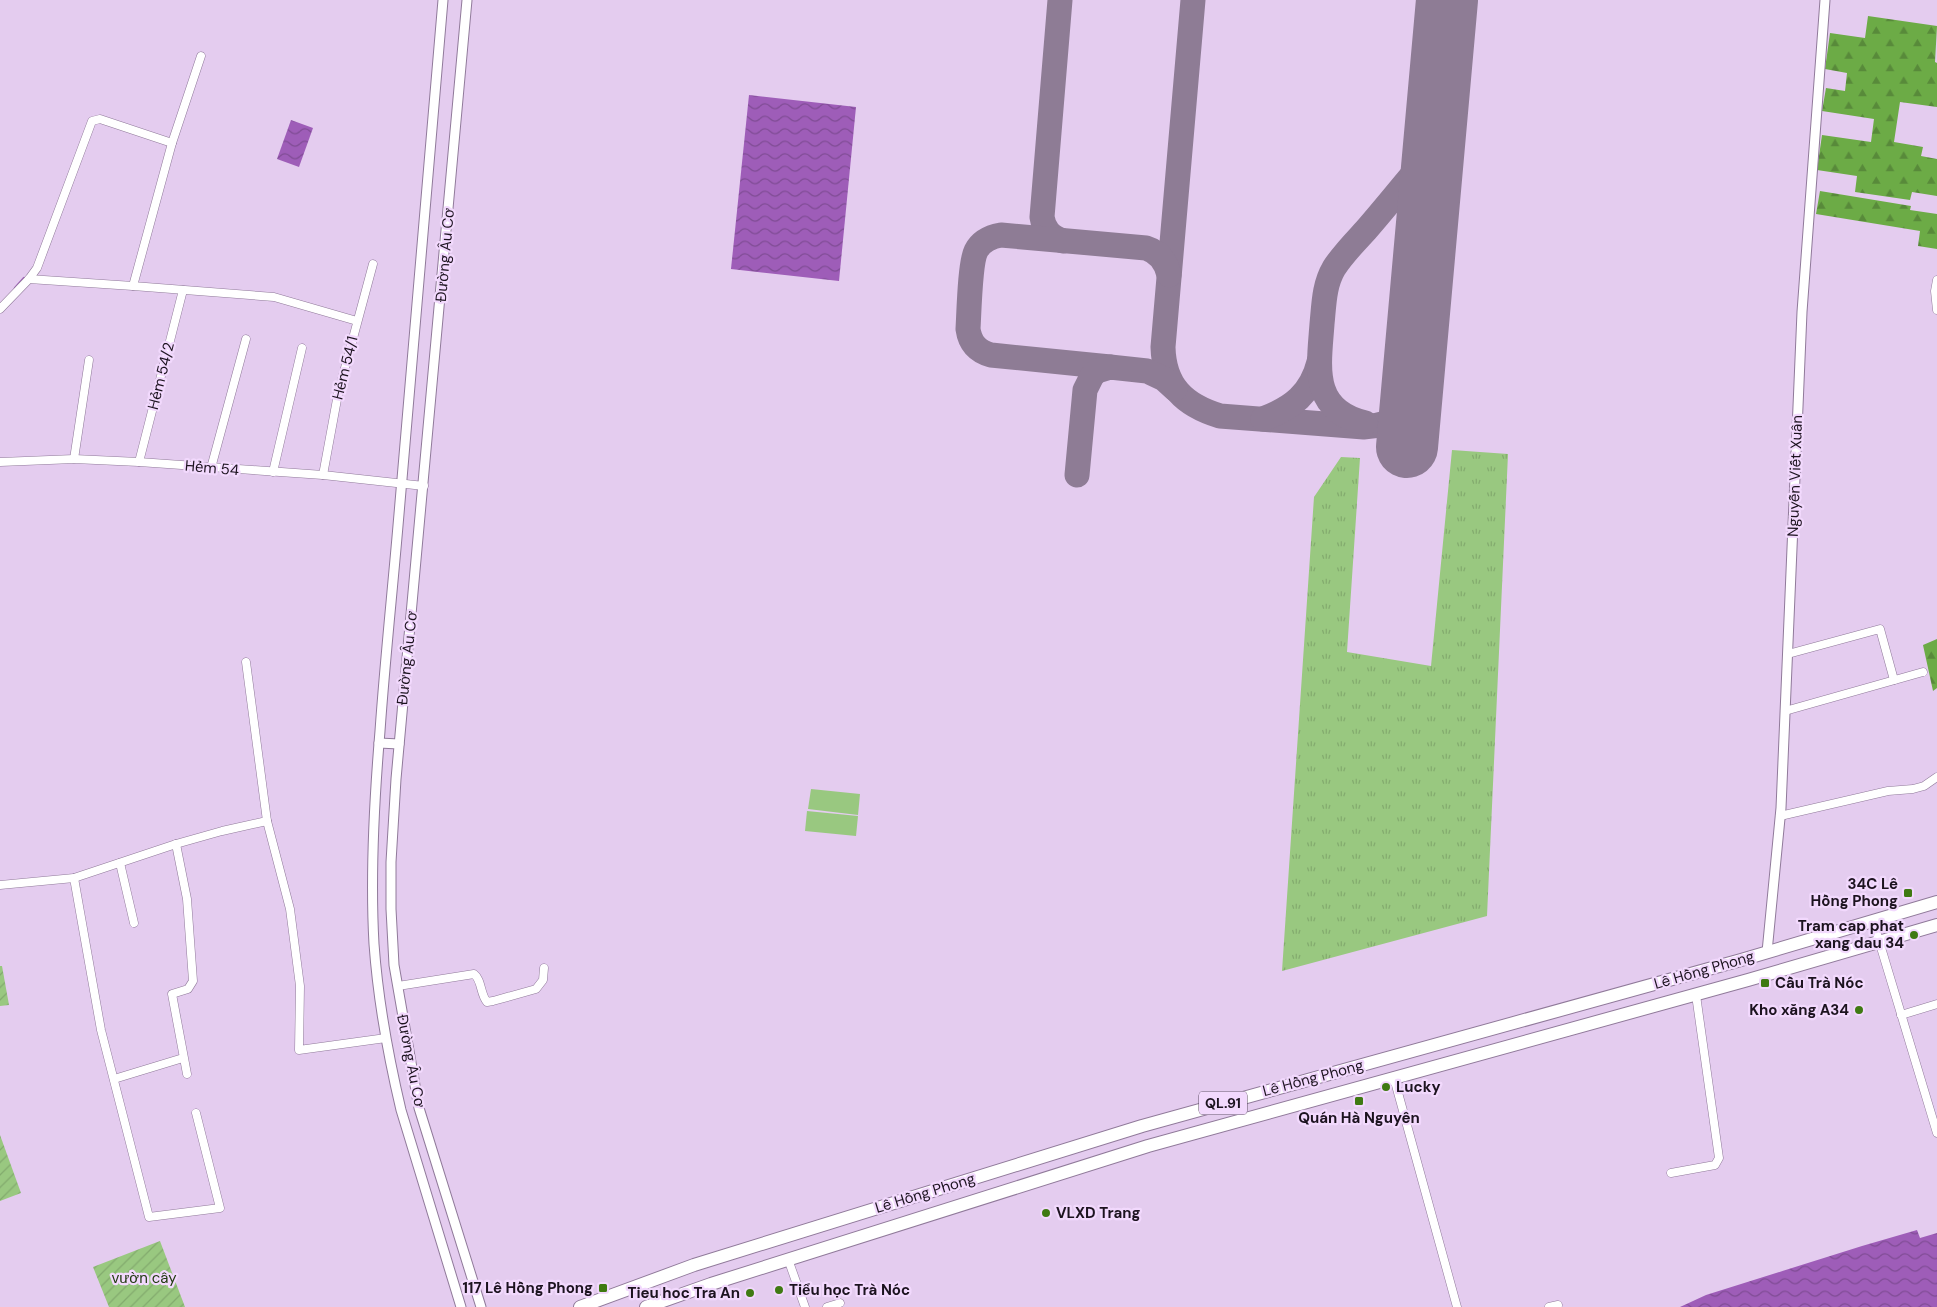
<svg xmlns="http://www.w3.org/2000/svg" width="1937" height="1307" viewBox="0 0 1937 1307" font-family="'DM Sans',sans-serif">
<style>
.grass{fill:url(#grass-tufts)}
.forest{fill:url(#forest-firs)}
.garden{fill:url(#garden-furrows)}
.pitch{fill:#99c880}
.water{fill:url(#water-waves)}
.lines{fill:none;stroke-linecap:round;stroke-linejoin:round}
.stream{stroke:#9e5db8;stroke-width:2.5}
.taxiway{stroke:#8e7c95;stroke-width:25}
.runway{stroke:#8e7c95;stroke-width:62}
.minor-casing{stroke:#907a9a;stroke-width:9}
.tertiary-casing{stroke:#907a9a;stroke-width:11}
.trunk-casing{stroke:#907a9a;stroke-width:14}
.minor{stroke:#fff;stroke-width:8}
.tertiary{stroke:#fff;stroke-width:9}
.trunk{stroke:#fff;stroke-width:12}
.poi-dot{fill:#3f7a12;stroke:#f2d9fd;stroke-width:2}
.labels{text-anchor:middle;dominant-baseline:central;stroke-width:4.5;stroke-linejoin:round;paint-order:stroke}
.shield{fill:#f2d9fd;stroke:#5c4e62;stroke-width:1}
.shield-label{font-size:14px;font-weight:bold;fill:#1c131f}
.street-label{font-size:15px;fill:#1c131f;stroke:#f2d9fd}
.poi-label{font-size:15px;font-weight:bold;fill:#1c131f;stroke:#f2d9fd;text-anchor:end}
.park-label{font-size:15px;fill:#213a11;stroke:#f2d9fd}
</style>
<defs>
<pattern id="grass-tufts" width="24" height="20" patternUnits="userSpaceOnUse" patternTransform="scale(1.25)"><rect width="24" height="20" fill="#99c880"/><path d="M3 7l-1-3M5 7V3M7 7l1-3M15 17l-1-3M17 17v-4M19 17l1-3" fill="none" stroke="#83ab6e"/></pattern>
<pattern id="forest-firs" width="22" height="20" patternUnits="userSpaceOnUse" patternTransform="scale(1.25)"><rect width="22" height="20" fill="#6cab46"/><path d="M5 1l3.5 6h-7zM16 11l3.5 6h-7z" fill="#588a3a"/></pattern>
<pattern id="garden-furrows" width="10" height="10" patternUnits="userSpaceOnUse" patternTransform="scale(1.25)"><rect width="10" height="10" fill="#99c880"/><path d="M-1 1l2-2M0 10L10 0M9 11l2-2" fill="none" stroke="#83ab6e"/></pattern>
<pattern id="water-waves" width="16" height="10" patternUnits="userSpaceOnUse" patternTransform="scale(1.25)"><rect width="16" height="10" fill="#9e5db8"/><path d="M0 5q4-4 8 0t8 0" fill="none" stroke="#804c95"/></pattern>
</defs>
<rect width="100%" height="100%" fill="#e4ccef"/>
<polygon class="grass" points="1452,450 1508,454 1487,916 1282,971 1314,497 1341,457 1360,458 1347,652 1431,666"/>
<g class="forest">
<polygon points="1868,16 1937,26 1935,62 1937,63 1937,107 1900,102 1894,142 1923,147 1921,156 1937,159 1937,196 1912,192 1910,200 1855,192 1857,176 1817,170 1822,135 1871,142 1874,119 1822,111 1826,88 1845,91 1847,73 1825,69 1830,33 1865,38"/>
<polygon points="1820,191 1911,206 1910,210 1937,214 1937,249 1918,246 1920,231 1816,214"/>
<polygon points="1937,639 1937,688 1933,691 1923,645"/>
</g>
<g class="garden">
<polygon points="0,966 2,966 9,1005 0,1006"/>
<polygon points="0,1135 21,1193 0,1201"/>
<polygon points="160,1241 185,1307 109,1307 93,1267"/>
</g>
<g class="pitch">
<polygon points="811,789 860,794 858,815 808,809"/>
<polygon points="807,811 858,816 856,836 805,831"/>
</g>
<g class="water">
<polygon points="749,95 856,107 839,281 731,269"/>
<polygon points="291,120 313,128 299,167 277,159"/>
<polygon points="1917,1230 1920,1238 1937,1233 1937,1307 1680,1307 1706,1295 1862,1246"/>
</g>
<g class="lines">
<polyline class="stream" points="15,288 24,278"/>
<g class="taxiway">
<path d="M1060,0L1042,217C1044,230 1051,237 1063,241"/>
<path d="M1193,0L1163,347C1164,386 1184,405 1220,416L1364,427C1382,426 1395,421 1410,412"/>
<path d="M1110,367L991,355C977,351 970,343 968,329C969,313 970,263 976,251C981,241 990,237 1001,235L1146,248C1159,252 1166,261 1169,275"/>
<path d="M1263,419C1292,408 1311,394 1319,362"/>
<path d="M1365,423C1310,410 1319,366 1322,324C1324,304 1324,285 1334,268C1343,254 1355,242 1366,230C1386,207 1405,183 1425,160L1431,147L1436,123"/>
<polyline points="1077,475 1085,390 1092,376 1097,371 1110,367 1147,371 1164,379 1175,389"/>
</g>
<polyline class="runway" points="1407,447 1447,0"/>
<g class="minor-casing">
<g id="minor">
<polyline points="201,56 172,143 133,286 274,297 357,321"/>
<polyline points="29,279 133,286"/>
<polyline points="1937,280 1935,291 1937,310"/>
<polyline points="0,309 29,279 37,268 92,121 100,119 172,143"/>
<polyline points="74,459 89,360"/>
<polyline points="0,462 74,459 139,462 323,475 424,486"/>
<polyline points="139,462 183,290"/>
<polyline points="211,468 246,339"/>
<polyline points="273,472 302,348"/>
<polyline points="323,475 338,394 373,264"/>
<polyline points="1788,654 1880,629 1894,680"/>
<polyline points="246,662 267,821 290,909 300,986 299,1050 386,1038"/>
<polyline points="1785,711 1923,672"/>
<polyline points="1780,816 1888,791 1913,789 1924,786 1937,777"/>
<polyline points="176,844 187,899 193,981 188,989 172,994 187,1074"/>
<polyline points="120,863 134,923"/>
<polyline points="74,878 101,1030 149,1217 220,1208 196,1113"/>
<polyline points="0,885 74,878 176,844 222,831 267,821"/>
<polyline points="1873,921 1937,1133"/>
<path d="M398,986L474,974C482,980 480,994 487,1002L493,1001L536,989L543,980L544,968"/>
<polyline points="1901,1015 1937,1004"/>
<polyline points="1394,1078 1457,1307"/>
<polyline points="114,1079 183,1058"/>
<polyline points="1671,1173 1715,1165 1719,1158 1696,995"/>
<polyline points="788,1259 805,1307"/>
<polyline points="827,1307 840,1303"/>
<polyline points="1549,1307 1558,1305"/>
</g>
</g>
<g class="tertiary-casing">
<g id="tertiary">
<path d="M443,0C429,171 415,342 399,514C393,586 385,659 380,731C374,802 370,873 374,944C378,1000 388,1055 401,1110L461,1307"/>
<polyline points="467,0 396,779 391,862 391,909 394,965 419,1108 481,1307"/>
<polyline points="379,743 399,744"/>
<polyline points="1767,952 1781,808 1802,312 1825,0"/>
</g>
</g>
<g class="trunk-casing">
<g id="trunk">
<polyline points="580,1307 694,1265 1142,1126 1741,960 1937,902"/>
<polyline points="646,1307 711,1284 1148,1146 1748,980 1937,925"/>
</g>
</g>
<use href="#minor" class="minor"/>
<use href="#tertiary" class="tertiary"/>
<use href="#trunk" class="trunk"/>
</g>
<g class="poi-dot">
<rect x="1903" y="888" width="10" height="10" rx="2.5"/>
<circle cx="1914" cy="935" r="5"/>
<rect x="1760" y="978" width="10" height="10" rx="2.5"/>
<circle cx="1859" cy="1010" r="5"/>
<circle cx="1386" cy="1087" r="5"/>
<rect x="1354" y="1096" width="10" height="10" rx="2.5"/>
<circle cx="1046" cy="1213" r="5"/>
<rect x="598" y="1283" width="10" height="10" rx="2.5"/>
<circle cx="779" cy="1290" r="5"/>
<circle cx="750" cy="1293" r="5"/>
</g>
<g class="labels">
<rect class="shield" x="1199" y="1091.5" width="48" height="23" rx="4"/>
<g class="shield-label">
<text x="1223" y="1103">QL.91</text>
</g>
<g class="street-label">
<text transform="translate(445 255) rotate(-85)">Đường Âu Cơ</text>
<text transform="translate(345 368) rotate(-76)">Hẻm 54/1</text>
<text transform="translate(161 376) rotate(-76)">Hẻm 54/2</text>
<text transform="translate(212 468) rotate(5)">Hẻm 54</text>
<text transform="translate(1795 476) rotate(-88)">Nguyễn Viết Xuân</text>
<text transform="translate(407 658) rotate(-84)">Đường Âu Cơ</text>
<text transform="translate(1704 970) rotate(-16)">Lê Hồng Phong</text>
<text transform="translate(411 1061) rotate(79)">Đường Âu Cơ</text>
<text transform="translate(1313 1078) rotate(-15)">Lê Hồng Phong</text>
<text transform="translate(925 1193) rotate(-17)">Lê Hồng Phong</text>
</g>
<g class="poi-label">
<text x="1898" y="884">34C Lê<tspan x="1898" dy="17">Hồng Phong</tspan></text>
<text x="1904" y="926">Tram cap phat<tspan x="1904" dy="17">xang dau 34</tspan></text>
<text x="1775" y="983" text-anchor="start">Cầu Trà Nóc</text>
<text x="1849" y="1010">Kho xăng A34</text>
<text x="1396" y="1087" text-anchor="start">Lucky</text>
<text x="1359" y="1118" text-anchor="middle">Quán Hà Nguyên</text>
<text x="1056" y="1213" text-anchor="start">VLXD Trang</text>
<text x="593" y="1288">117 Lê Hồng Phong</text>
<text x="789" y="1290" text-anchor="start">Tiểu học Trà Nóc</text>
<text x="740" y="1293">Tieu hoc Tra An</text>
</g>
<g class="park-label">
<text x="144" y="1278">vườn cây</text>
</g>
</g>
</svg>
